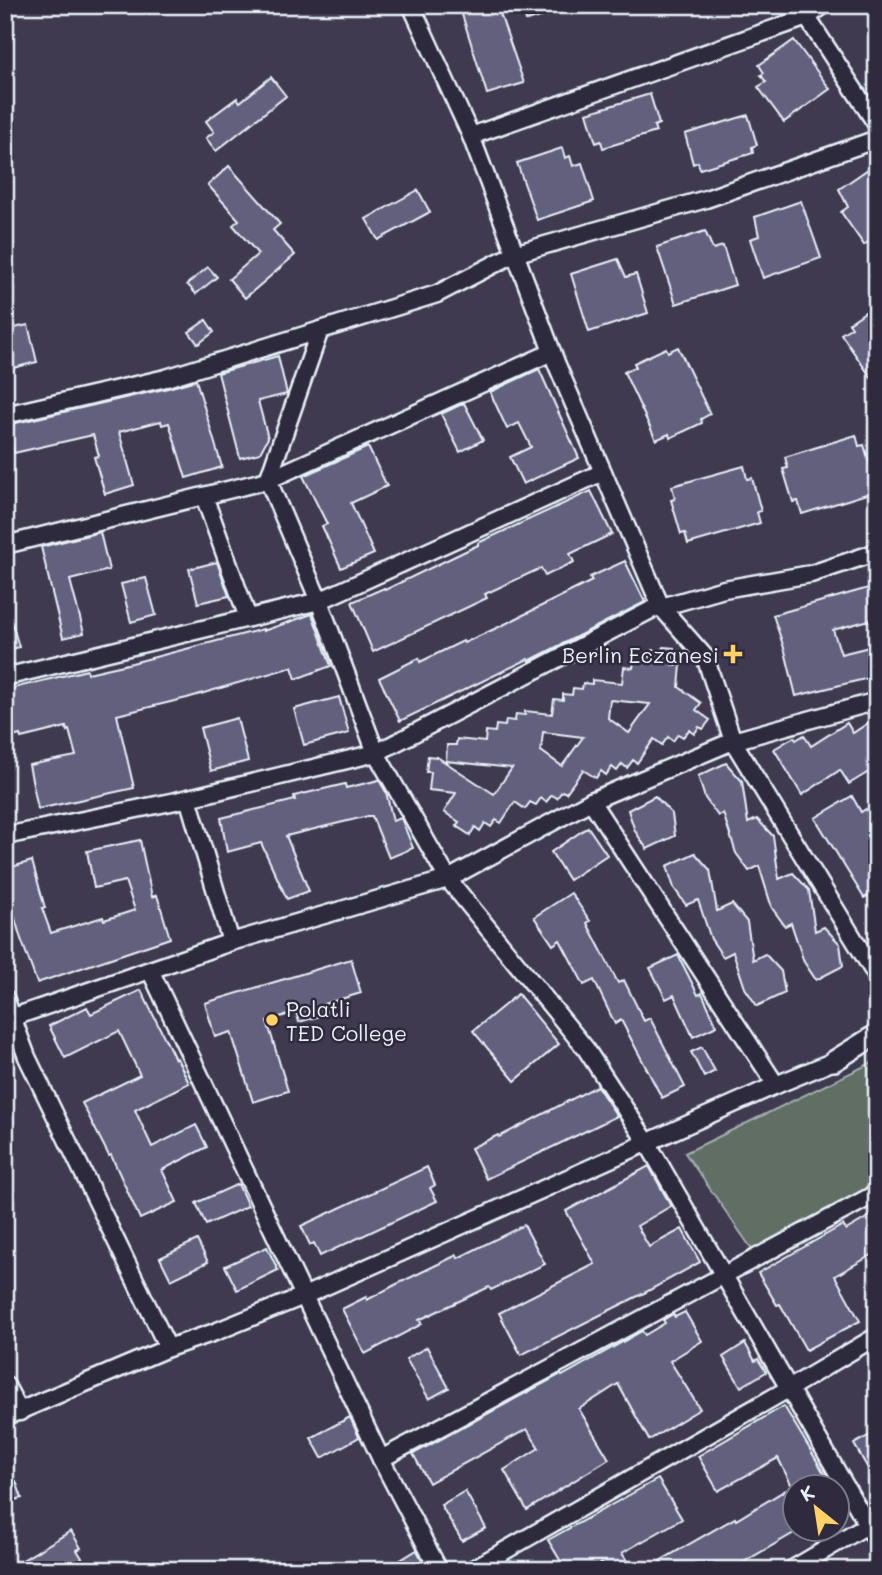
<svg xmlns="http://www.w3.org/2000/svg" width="882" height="1575" viewBox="0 0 882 1575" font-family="Mali,sans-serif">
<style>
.green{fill:#606e64;stroke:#a4b0ae;stroke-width:2}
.building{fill:#64617e;stroke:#e8f1f8;stroke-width:2;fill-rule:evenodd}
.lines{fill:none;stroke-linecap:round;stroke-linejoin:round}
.minor-casing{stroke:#e8f1f8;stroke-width:21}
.tertiary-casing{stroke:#e8f1f8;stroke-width:24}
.minor{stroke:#2f2a3d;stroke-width:16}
.tertiary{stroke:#2f2a3d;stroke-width:19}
.poi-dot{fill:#ffd166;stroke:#2f2a3d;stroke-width:2.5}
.labels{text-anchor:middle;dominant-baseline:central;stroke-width:5;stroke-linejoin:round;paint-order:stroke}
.poi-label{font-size:21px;fill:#e8f1f8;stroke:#2f2a3d;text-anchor:end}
</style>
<rect width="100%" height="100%" fill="#3f3a50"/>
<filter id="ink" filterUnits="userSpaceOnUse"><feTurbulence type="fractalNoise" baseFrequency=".0143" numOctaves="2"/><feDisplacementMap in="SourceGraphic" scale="14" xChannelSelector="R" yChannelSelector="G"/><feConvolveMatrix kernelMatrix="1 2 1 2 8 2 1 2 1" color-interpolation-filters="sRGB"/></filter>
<g filter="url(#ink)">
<polygon class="green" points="877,1060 877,1187 756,1255 685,1153"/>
<g class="building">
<polygon points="459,5 497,5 524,83 487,94"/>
<polygon points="522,5 569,5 570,9 526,21"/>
<polygon points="794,40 830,89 784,122 758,87 766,82 761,75 764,73 759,65"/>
<polygon points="271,77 286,96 216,151 206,138 214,132 206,121 237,98 240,102"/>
<polygon points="650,94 659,124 654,126 656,132 603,148 601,141 596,143 587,113"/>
<polygon points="748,115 757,145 752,147 753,153 700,169 698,162 693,164 685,134"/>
<polygon points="562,148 565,158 570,156 573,166 582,163 594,201 537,220 517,163"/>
<polygon points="877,163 877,236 864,245 841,212 848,207 839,189"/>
<polygon points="229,166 280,224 273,230 295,255 245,298 229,279 258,254 233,225 239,220 208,185"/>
<polygon points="418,190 430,212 378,240 366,219"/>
<polygon points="801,201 821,258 763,278 750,239 759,236 755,217"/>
<polygon points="705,231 713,249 723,246 735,285 676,304 657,247"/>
<polygon points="618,259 626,277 636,274 648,313 589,332 571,274"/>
<polygon points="208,267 217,277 196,294 187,284"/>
<polygon points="877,304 877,386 841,334 852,327 849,323"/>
<polygon points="206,320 214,332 198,344 189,332"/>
<polygon points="28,325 37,362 5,370 5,330"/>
<polygon points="678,347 710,414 701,419 702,423 670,438 669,434 656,440 624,372 636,367 634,363 666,348 668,352"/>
<polygon points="278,356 287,394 258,401 268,438 260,453 240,458 218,373"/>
<polygon points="539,369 579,458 523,484 510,457 531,447 519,423 507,429 490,392"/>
<polygon points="196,380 222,467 186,478 169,423 162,425 161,421 119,432 134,485 105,494 94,457 99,456 93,435 14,453 7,425 168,388"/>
<polygon points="464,403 483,440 460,452 441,414"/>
<polygon points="856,435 859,446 864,445 874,478 870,480 873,492 802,514 798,501 793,502 783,469 788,468 785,457"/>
<polygon points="368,447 387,486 351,503 374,554 341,568 322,526 327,524 303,476"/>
<polygon points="744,466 747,479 752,478 761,511 757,512 760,523 688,544 685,533 681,534 671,500 675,499 672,486"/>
<polygon points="591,491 612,534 570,554 574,562 545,576 541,568 485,594 487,598 373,652 352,602 384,588 385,590 478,545 478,543"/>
<polygon points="100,532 109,570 70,580 84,633 63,638 41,547"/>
<polygon points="625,561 645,602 529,661 528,659 400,721 379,678 419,658 420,662 463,641 464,643 501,626 592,581 590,577"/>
<polygon points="217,562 229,596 198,603 189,569"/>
<polygon points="146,578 156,615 131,622 121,584"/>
<polygon points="872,587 877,606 877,618 833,630 841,654 877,645 877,676 796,696 785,651 773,615"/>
<polygon points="5,613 9,613 19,647 5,651"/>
<polygon points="312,614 331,666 296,679 292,667 187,698 117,715 134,788 38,809 29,765 76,756 69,730 67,731 66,727 21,738 20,735 5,739 5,690 87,670 88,673 132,663 263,629 263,631"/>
<path d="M663,647L674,648L672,665H681L679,687L701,703L696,710L710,720L703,729L699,727L694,734L689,730L683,737L678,734L673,741L668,737L662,745L654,739L637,763L633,760L627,768L622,764L617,771L612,767L606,775L601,771L596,778L583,770L566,793L562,791L557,798L552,795L546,802L541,798L536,805L530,802L525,809L515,802L501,823L496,820L491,827L485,823L480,831L475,827L470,835L456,826L459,822L444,812L456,793L429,790L431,772H426L428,756L437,757L494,794L512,768L446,761L447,745H456L457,739L485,742L486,731L495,732L496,725L505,726L506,720L515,721L516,714L525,715V711L552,714L554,699L563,700V694L572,695L573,688L582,689L583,683L592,684V680L622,683L624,667L633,668L634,661L643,662V656L653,657V650L662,651ZM610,700L650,704L629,733L608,718ZM543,732L583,737L562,766L541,751Z"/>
<polygon points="339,697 349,733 304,745 294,709"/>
<polygon points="237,718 248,761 211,771 200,728"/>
<polygon points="871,721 877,729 877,767 849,784 840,770 802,795 774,749 794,737 796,740 804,735 811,746 847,723 853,733"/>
<polygon points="726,763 742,781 748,823 757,819 773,836 779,879 793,873 809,890 815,931 824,927 840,944 843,966 816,980 804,962 791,923 785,926 772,908 759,866 749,871 736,853 723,813 718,816 705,798 698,776"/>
<polygon points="379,780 386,792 393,821 401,818 413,848 389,858 372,816 368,816 286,836 309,891 287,899 261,843 227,852 221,818 295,800 294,796 345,784 346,788"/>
<polygon points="655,796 672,814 675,836 647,849 635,831 628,810"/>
<polygon points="852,796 861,812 866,809 877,828 877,891 864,898 815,818"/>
<polygon points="588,827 607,855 569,880 551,852"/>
<polygon points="140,840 152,897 157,895 170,938 37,983 20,936 5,883 5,869 32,861 45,908 42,908 51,933 103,917 104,920 135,910 125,881 94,888 87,851"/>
<polygon points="695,853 710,870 717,911 732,904 747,922 753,960 765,954 781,971 785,993 757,1006 745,988 733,952 723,957 711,939 698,900 686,905 674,888 667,866"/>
<polygon points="571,893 590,921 587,923 618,983 624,980 644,1021 650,1018 685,1087 662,1098 621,1020 615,1024 594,980 584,985 560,940 553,945 534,917"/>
<polygon points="678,955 698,995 702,993 717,1026 693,1037 674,995 666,999 650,968"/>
<polygon points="351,959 361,993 324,1004 327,1014 299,1022 296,1012 267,1021 288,1091 253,1102 231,1032 215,1037 205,1003"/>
<polygon points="141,990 175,1059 177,1058 189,1083 135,1110 152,1147 196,1125 207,1147 162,1170 177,1202 140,1219 111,1155 109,1156 82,1103 140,1075 119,1031 65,1058 49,1026 87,1007 91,1014"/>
<polygon points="518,994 559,1044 515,1081 473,1031"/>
<polygon points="702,1047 715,1071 704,1077 691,1052"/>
<polygon points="597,1086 617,1116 486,1179 471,1148 498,1135 499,1137"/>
<polygon points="649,1166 671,1206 637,1226 649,1247 682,1229 700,1262 646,1292 521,1355 499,1313 595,1264 566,1211"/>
<polygon points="427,1167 435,1185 430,1188 437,1201 320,1256 314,1243 310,1245 301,1226"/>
<polygon points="238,1184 248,1206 206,1225 196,1203"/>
<polygon points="877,1212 877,1252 835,1276 860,1321 806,1350 780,1304 777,1305 758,1273 843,1225 846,1230"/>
<polygon points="524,1225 545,1264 491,1290 489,1287 419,1320 422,1324 365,1354 342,1309 366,1297 367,1300 395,1285 457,1255 458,1258"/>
<polygon points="197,1240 208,1262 171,1280 160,1258"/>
<polygon points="267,1247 278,1270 237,1290 225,1266"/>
<polygon points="685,1312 702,1341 670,1361 700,1409 649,1440 618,1384 579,1409 609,1459 527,1510 504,1470 539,1448 527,1429 429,1483 413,1454 561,1374 562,1376 642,1331 645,1335 665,1323 663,1320 673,1314 675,1317"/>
<polygon points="745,1343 755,1361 758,1359 766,1372 741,1387 723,1357"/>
<polygon points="427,1347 449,1388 429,1399 406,1359"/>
<polygon points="784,1406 833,1488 794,1488 794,1533 730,1570 665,1570 660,1561 735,1518 736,1520 792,1486 778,1458 718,1491 698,1456"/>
<polygon points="350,1417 359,1437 322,1458 311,1438"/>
<polygon points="877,1431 877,1484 854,1444"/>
<polygon points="658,1479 682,1519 622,1553 633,1570 606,1570 602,1563 591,1570 566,1570 548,1540"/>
<polygon points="16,1481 22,1498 5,1503 5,1485"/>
<polygon points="465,1491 486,1528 462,1541 441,1505"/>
<polygon points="71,1531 81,1548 77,1550 85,1563 73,1570 6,1570"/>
<polygon points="417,1550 427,1570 384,1570"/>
</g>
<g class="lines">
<g class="minor-casing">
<g id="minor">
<polyline points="411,5 471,136 557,365 661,607 705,657 733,741 877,977"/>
<polyline points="799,5 877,125"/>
<polyline points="471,136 807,17 824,5"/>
<polyline points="320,330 268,480 319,601 376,753 448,879 586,1049 648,1144 877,1541"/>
<polyline points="5,415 166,378 437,294 514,254 706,199 877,139"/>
<polyline points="204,496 248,618"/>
<polyline points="5,545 268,480 552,352"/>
<polyline points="5,677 319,601 603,472"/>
<polyline points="188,798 231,942"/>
<polyline points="591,801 776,1085"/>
<polyline points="5,836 176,801 376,753 651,610 724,589 811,574 877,552"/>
<polyline points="151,972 381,1459 439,1570"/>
<polyline points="5,998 27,1057 168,1348"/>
<polyline points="5,1020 231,942 448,879 591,801 733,741 877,701"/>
<polyline points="5,1384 20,1412"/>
<polyline points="5,1417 168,1348 215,1332 306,1295 776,1085 834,1061"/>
<polyline points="381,1459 877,1193"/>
<polyline points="471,1570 788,1389 877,1336"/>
<polyline points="791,1570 877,1519"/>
</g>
</g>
<g class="tertiary-casing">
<polyline id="tertiary" points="834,1061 877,1034"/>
</g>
<use href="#minor" class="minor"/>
<use href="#tertiary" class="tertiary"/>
</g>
</g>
<g class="poi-dot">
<path d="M729.5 643.5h7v7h7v7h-7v7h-7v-7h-7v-7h7z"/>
<circle cx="272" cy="1020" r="7"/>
</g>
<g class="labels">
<g class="poi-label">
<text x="719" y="654">Berlin Eczanesi</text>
<text x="286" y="1008" text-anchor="start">Polatli<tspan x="286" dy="24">TED College</tspan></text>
</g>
</g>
<rect width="882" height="1575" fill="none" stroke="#2f2a3d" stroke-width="28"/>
<rect x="14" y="14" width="854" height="1547" fill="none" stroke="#e8f1f8" stroke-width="2.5" filter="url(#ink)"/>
<g transform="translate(816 1508) rotate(330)"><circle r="33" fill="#2f2a3d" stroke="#797a88" stroke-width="2"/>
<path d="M0-5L12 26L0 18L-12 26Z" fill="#ffd166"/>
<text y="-10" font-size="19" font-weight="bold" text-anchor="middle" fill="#e8f1f8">K</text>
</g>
</svg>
